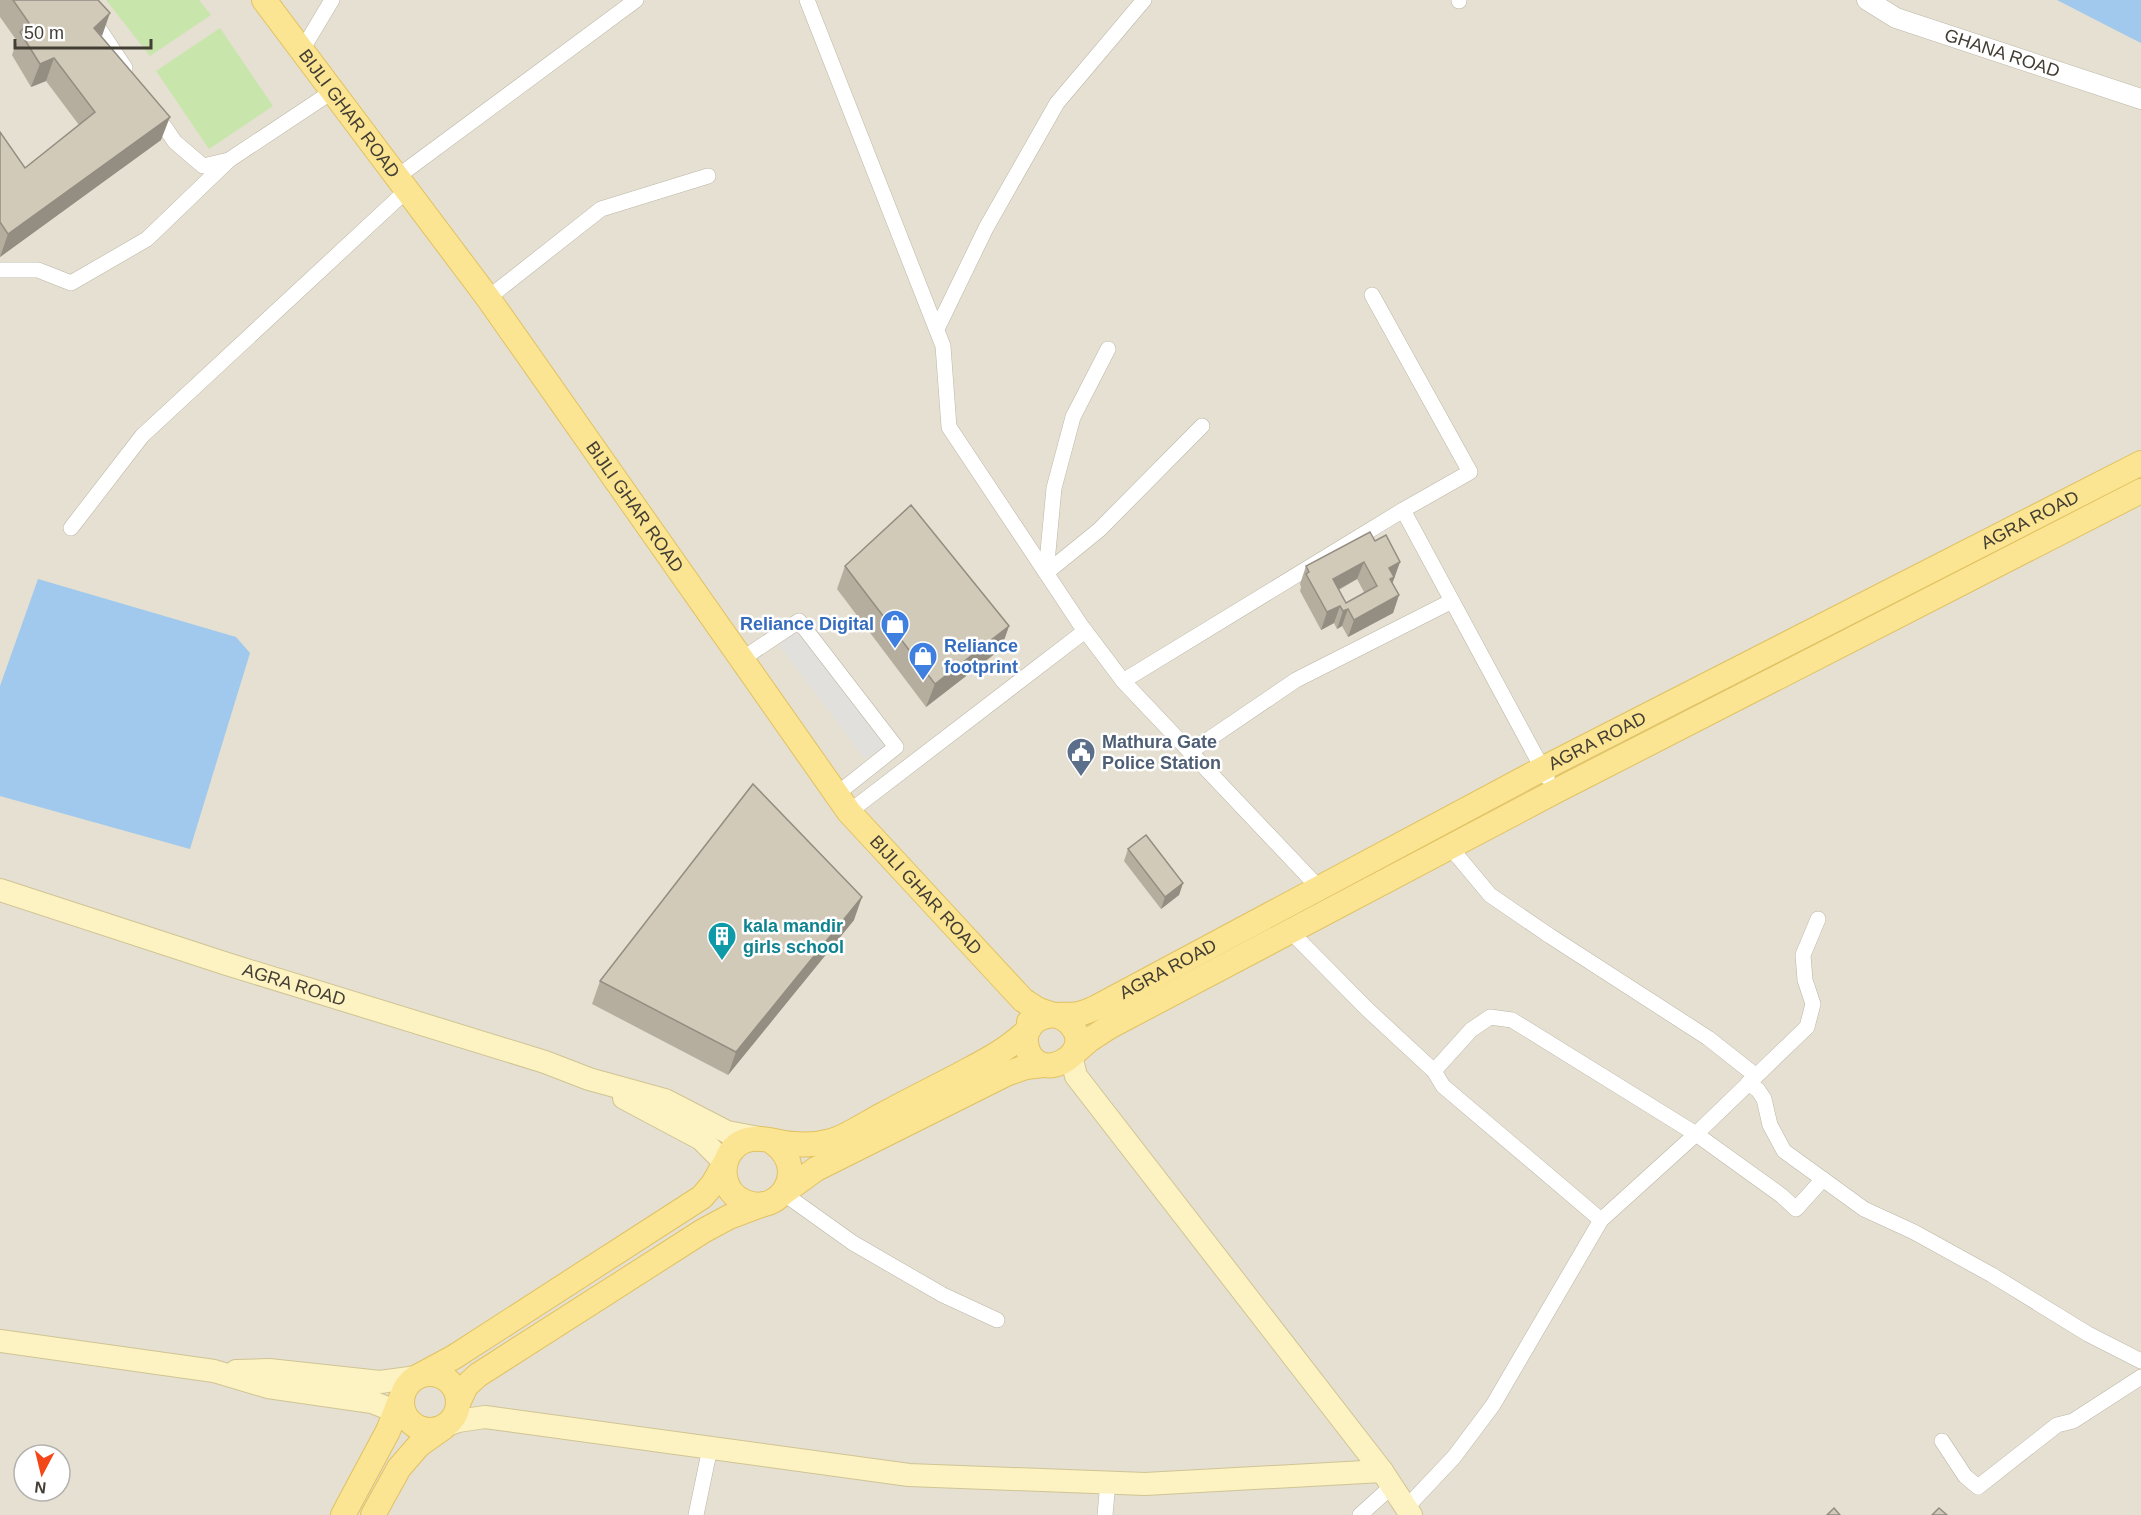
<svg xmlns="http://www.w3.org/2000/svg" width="2141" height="1515" viewBox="0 0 2141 1515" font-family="Arial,sans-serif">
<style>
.residential{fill:#e5e0d1;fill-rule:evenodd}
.green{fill:#c8e5ac}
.parking{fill:#e2e0dc}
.water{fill:#a0c9ed}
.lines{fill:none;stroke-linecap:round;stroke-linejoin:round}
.minor-casing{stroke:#bcb6a6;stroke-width:16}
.tertiary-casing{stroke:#bcb6a6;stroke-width:21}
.secondary-casing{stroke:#d0c494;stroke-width:24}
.primary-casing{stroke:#e0c263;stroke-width:26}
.minor{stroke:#fff;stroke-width:15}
.tertiary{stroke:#fff;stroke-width:20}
.secondary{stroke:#fdf2c2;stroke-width:22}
.primary{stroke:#fbe492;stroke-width:24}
.wall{fill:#b5ae9f;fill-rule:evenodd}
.shaded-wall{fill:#938d82}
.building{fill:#d2cab9;stroke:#938d82;stroke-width:1.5;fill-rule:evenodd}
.labels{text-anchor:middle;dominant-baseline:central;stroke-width:5;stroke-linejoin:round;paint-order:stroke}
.street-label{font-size:18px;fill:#433e34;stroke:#fff}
.shop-label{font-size:18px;font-weight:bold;fill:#366cbe;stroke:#fff;text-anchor:end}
.service-label{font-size:18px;font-weight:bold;fill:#4e5e75;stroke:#fff;text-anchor:start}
.culture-label{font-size:18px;font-weight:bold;fill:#0d838f;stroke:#fff;text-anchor:start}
</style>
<rect width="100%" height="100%" fill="#f1eee3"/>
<path class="residential" d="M0,0H2141V1515H0ZM24,1455H60V1491H24Z"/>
<g class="green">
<polygon points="106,0 199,0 211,15 150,56"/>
<polygon points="220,28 273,106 209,149 156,71"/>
</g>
<polygon class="parking" points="800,630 885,746 865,759 779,645"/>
<g class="water">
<polygon points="2057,0 2141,0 2141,43 2129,37"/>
<polygon points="38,579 236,637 250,653 190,849 0,796 0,686"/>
</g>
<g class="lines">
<g class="minor-casing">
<g id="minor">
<polyline points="80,0 125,68"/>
<polyline points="807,0 943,346 949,427 1080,624 1123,681 1403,510 1470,472 1372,295"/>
<polyline points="1459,1 1459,0"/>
<polyline points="302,50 332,0"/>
<polyline points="155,113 175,142 203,166 229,160"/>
<polyline points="397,177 636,0"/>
<polyline points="0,270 38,270 71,283 147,239 229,160 333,91"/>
<polyline points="488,298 601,209 708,176"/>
<polyline points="937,329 986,228 1057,103 1144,0"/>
<polyline points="1108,349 1073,417 1054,488 1046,573 1099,530 1202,426"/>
<polyline points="1403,510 1547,777"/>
<polyline points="71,528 142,436 407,190"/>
<polyline points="742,659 799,621 896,747 837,794"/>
<polyline points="1123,681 1320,889"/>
<polyline points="1190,752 1296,680 1452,601"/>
<polyline points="849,812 1085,631"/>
<polyline points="1450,847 1490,895 1550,936 1708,1038 1755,1075"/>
<polyline points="1290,931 1367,1009 1434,1071 1443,1086 1601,1220 1696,1134 1807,1027 1813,1004 1805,980 1803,955 1818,919"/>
<polyline points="1434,1071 1471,1030 1490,1017 1512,1020 1696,1134 1782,1196 1796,1209 1823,1179"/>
<polyline points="1748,1083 1758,1090 1764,1099 1770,1125 1784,1151 1864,1209 1914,1232 1992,1275 2088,1334 2141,1361"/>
<polyline points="783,1193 853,1243 943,1295 997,1320"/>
<polyline points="1942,1441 1965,1476 1978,1487 2057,1425 2073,1421 2141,1377"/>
<polyline points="1406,1508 1454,1457 1493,1405 1601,1220"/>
<polyline points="696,1515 710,1448"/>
<polyline points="1105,1515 1108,1482"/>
<polyline points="1360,1515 1392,1486"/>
</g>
</g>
<g class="tertiary-casing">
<g id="tertiary">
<path id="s1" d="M1867,0L1896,18L2141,99"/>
</g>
</g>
<g class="secondary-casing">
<g id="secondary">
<path id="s2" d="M0,890L227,964L545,1062L589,1079L665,1100L727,1132L759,1138"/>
<polyline points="1072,1055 1073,1064 1076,1076 1382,1471 1411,1515"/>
<polyline points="624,1098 701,1139 725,1163"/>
<polyline points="0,1341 214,1371 268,1387 372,1402 405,1415"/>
<polyline points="236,1371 269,1370 380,1382 417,1377"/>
<polyline points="445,1426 458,1421 485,1417 909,1475 1145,1484 1382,1471"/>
</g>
</g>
<g class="primary-casing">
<g id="primary">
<path id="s3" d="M264,0L488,298L849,812L1023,1000C1028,1003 1033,1007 1039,1010C1048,1014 1061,1015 1068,1022C1102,1053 1033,1090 1026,1043C1025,1034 1029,1025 1037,1020C1049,1012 1065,1016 1078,1014C1084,1013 1090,1010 1095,1008L1542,769L2141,463"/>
<polyline points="1072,1055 1089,1040 1109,1027 1556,791 2141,491"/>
<path d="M769,1140C811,1164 783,1217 745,1202C721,1192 718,1161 737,1145C754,1132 775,1143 794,1144C806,1145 820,1144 831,1141C847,1137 868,1122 884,1114C908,1101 932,1089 957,1076C983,1062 1008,1050 1029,1029V1022"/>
<polyline points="783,1193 816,1169 1006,1074 1026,1067 1043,1065"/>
<circle cx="430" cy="1402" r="28"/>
<polyline points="417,1377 454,1357 702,1197 713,1184 725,1163"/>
<polyline points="459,1401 466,1386 478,1375 703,1231 729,1217 764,1204"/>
<polyline points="343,1515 388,1431 401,1398"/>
<polyline points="373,1515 399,1468 419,1445 443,1428"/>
</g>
</g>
<use href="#minor" class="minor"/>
<use href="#tertiary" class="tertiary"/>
<use href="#secondary" class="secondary"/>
<use href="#primary" class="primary"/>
</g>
<g class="wall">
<polygon points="0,0 98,0 101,36 161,140 0,257 0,132 25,168 79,125 46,81 31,87 12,55 17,41 0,17"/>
<path d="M1375,541L1400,562L1392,582L1399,595L1393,613L1348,637L1342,626L1337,629L1334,623L1321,630L1300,591L1301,587L1300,584L1306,566ZM1357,579L1364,592L1346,603L1339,590Z"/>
<polygon points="845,566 1009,626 1001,649 926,707 837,589"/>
<polygon points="1128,849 1183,883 1179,895 1161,909 1124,861"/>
<polygon points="854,920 728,1075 592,1004 600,981"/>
</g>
<g class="shaded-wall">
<polygon points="110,13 102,36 94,28"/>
<polygon points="54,58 46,81 31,87 40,64"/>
<polygon points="170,117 161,140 0,257 8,234"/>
<polygon points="1364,562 1357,579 1326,596 1333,579"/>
<polygon points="1400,562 1394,579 1388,594 1389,568"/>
<polygon points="1399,595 1393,613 1348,637 1354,620"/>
<polygon points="1340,606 1334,623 1321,630 1327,612"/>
<polygon points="1348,609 1342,626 1337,629 1343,611"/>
<polygon points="1009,626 1001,649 926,707 935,684"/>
<polygon points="1183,883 1179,895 1161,909 1165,897"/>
<polygon points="862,897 854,920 728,1075 736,1052"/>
</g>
<g class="building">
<polygon points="13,0 98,0 110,13 94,28 170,117 8,234 0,222 0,132 25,168 95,112 54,58 40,64 20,32 29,23"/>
<polygon points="911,505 1009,626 935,684 845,566"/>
<path d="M1370,532L1375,541L1386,535L1400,562L1389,568L1394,577L1390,579L1399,595L1354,620L1348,609L1343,611L1340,606L1327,612L1306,574L1309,572L1306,566ZM1364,562L1377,586L1346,603L1333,579Z"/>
<polygon points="753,784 862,897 736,1052 600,981"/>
<polygon points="1146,835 1183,883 1165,897 1128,849"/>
<polygon points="1834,1508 1840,1515 1827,1515"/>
<polygon points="1939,1508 1947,1515 1932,1515"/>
</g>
<defs>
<g id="shop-pin" transform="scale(1.5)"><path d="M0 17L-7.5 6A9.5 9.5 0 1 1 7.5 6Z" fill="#3f7fe0" stroke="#fff"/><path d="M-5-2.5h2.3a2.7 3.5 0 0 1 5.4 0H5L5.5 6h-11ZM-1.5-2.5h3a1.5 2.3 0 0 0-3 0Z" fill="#fff"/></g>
<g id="civic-pin" transform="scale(1.5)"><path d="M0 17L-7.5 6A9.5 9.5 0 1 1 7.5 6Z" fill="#5c6f8a" stroke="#fff"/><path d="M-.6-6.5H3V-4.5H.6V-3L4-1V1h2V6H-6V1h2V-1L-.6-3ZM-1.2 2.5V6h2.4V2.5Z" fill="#fff"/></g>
<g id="building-pin" transform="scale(1.5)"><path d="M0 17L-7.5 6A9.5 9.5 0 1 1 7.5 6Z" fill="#0f9aa8" stroke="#fff"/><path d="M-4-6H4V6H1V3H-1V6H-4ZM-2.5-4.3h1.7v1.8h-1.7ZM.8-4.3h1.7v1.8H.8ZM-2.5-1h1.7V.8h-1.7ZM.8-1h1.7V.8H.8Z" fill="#fff"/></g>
</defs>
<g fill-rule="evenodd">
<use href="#shop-pin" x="895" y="624"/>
<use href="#shop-pin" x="923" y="656"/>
<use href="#civic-pin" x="1081" y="752"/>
<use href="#building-pin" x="722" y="936"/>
</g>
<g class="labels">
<g class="street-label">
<text stroke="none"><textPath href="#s1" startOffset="146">GHANA ROAD</textPath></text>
<text stroke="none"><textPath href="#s3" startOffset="142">BIJLI GHAR ROAD</textPath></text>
<text stroke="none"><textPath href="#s3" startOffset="628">BIJLI GHAR ROAD</textPath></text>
<text stroke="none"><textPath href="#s3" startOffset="2547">AGRA ROAD</textPath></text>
<text stroke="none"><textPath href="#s3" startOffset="2061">AGRA ROAD</textPath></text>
<text stroke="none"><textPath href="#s3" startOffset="1114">BIJLI GHAR ROAD</textPath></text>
<text stroke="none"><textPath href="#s3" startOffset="1575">AGRA ROAD</textPath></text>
<text stroke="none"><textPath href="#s2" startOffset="309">AGRA ROAD</textPath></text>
</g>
<g class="shop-label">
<text x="874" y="624">Reliance Digital</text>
<text x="944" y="646" text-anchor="start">Reliance<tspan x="944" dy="21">footprint</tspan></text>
</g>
<g class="service-label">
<text x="1102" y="742">Mathura Gate<tspan x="1102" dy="21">Police Station</tspan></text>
</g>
<g class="culture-label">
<text x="743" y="926">kala mandir<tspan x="743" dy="21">girls school</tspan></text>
</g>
</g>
<g transform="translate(42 1473) rotate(187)"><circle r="28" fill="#ffffff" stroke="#b4b2ae" stroke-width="1.5"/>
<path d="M0-4.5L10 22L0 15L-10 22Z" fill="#f44718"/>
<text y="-9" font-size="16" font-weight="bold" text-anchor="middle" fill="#433e34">N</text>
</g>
<path d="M15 39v9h136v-9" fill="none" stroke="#433e34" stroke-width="3"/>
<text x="24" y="39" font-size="18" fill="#433e34" stroke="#ffffff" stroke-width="4.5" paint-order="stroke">50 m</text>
</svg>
